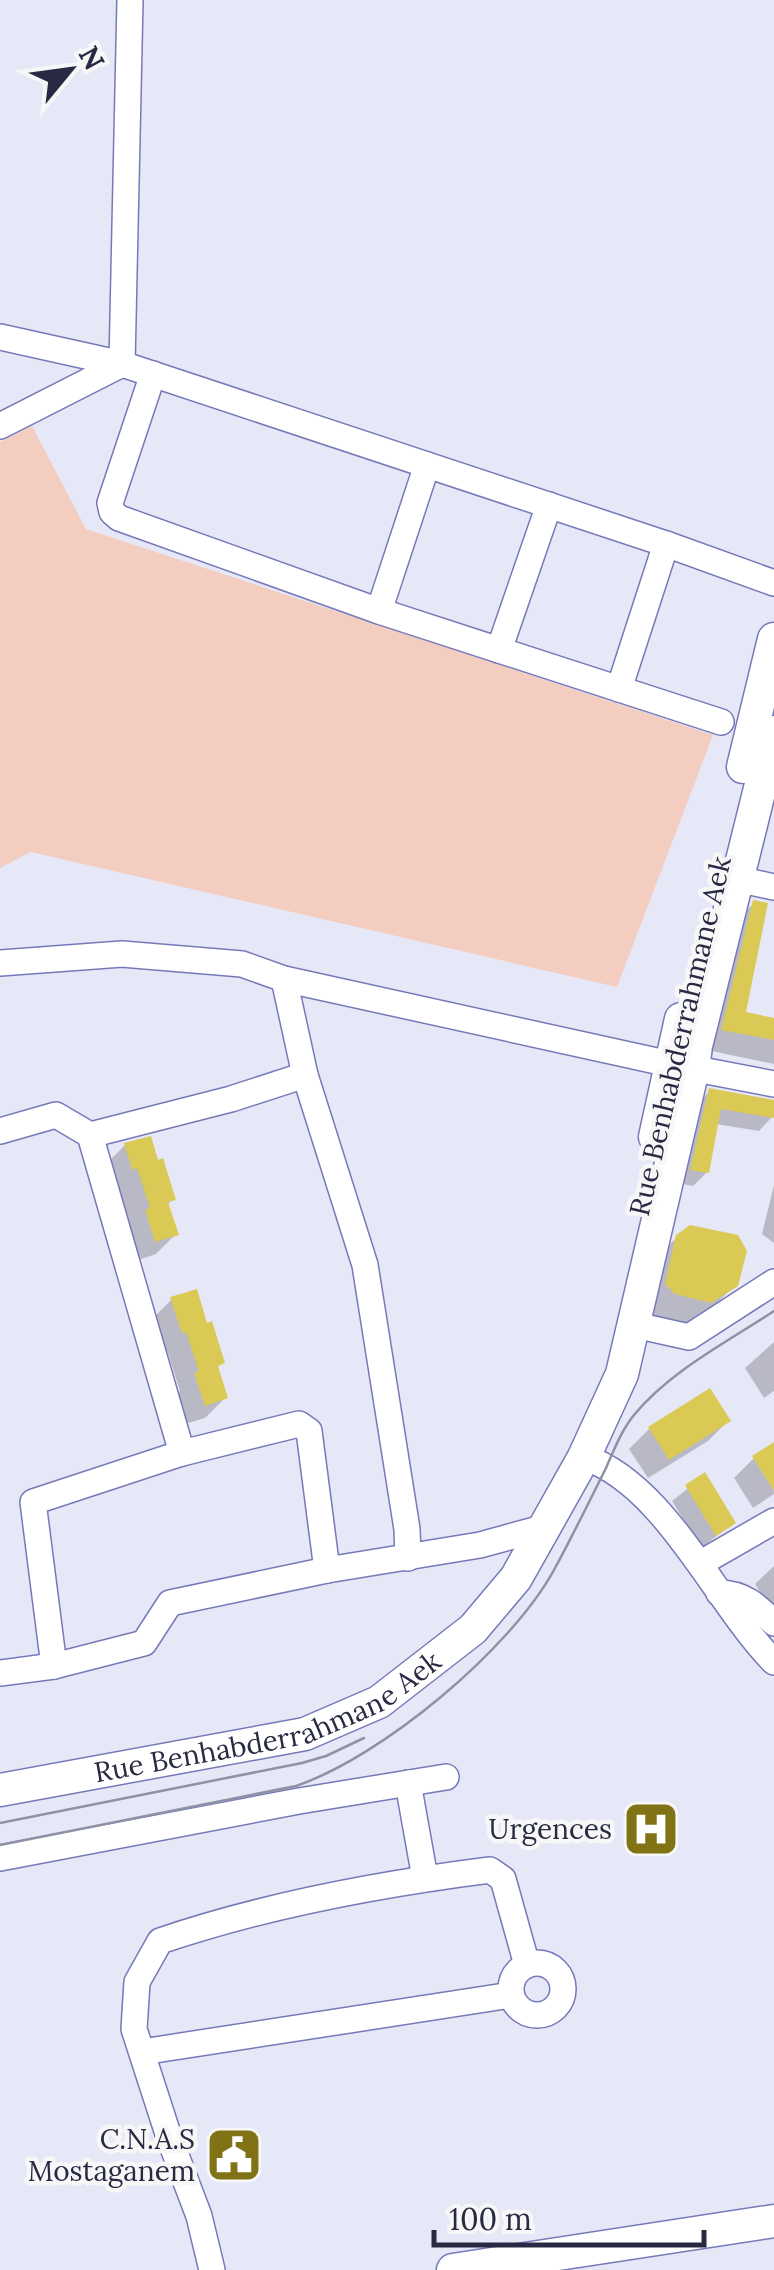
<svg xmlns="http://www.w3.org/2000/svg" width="774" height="2270" viewBox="0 0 774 2270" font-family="Lora,serif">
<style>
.green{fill:#f3cdc0}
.shadow{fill:#0003}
.building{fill:#dbc955}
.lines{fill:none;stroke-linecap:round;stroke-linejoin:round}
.minor-casing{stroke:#7679b9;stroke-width:28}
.major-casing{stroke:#7679b9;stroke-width:35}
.minor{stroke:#fff;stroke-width:25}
.major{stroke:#fff;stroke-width:32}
.tram{stroke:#8f91a5;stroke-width:2.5}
.labels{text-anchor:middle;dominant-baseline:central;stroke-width:9;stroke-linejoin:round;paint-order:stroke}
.street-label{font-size:28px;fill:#282a44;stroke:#f7f7f7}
.poi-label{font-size:28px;fill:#282a44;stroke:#f7f7f7;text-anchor:end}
</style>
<rect width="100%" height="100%" fill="#e7e8f7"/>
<polygon class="green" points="32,426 86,529 713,735 617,987 31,852 0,868 0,442"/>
<g class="shadow">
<polygon points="754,903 743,1014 774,1020 774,1064 702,1049 734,923"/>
<polygon points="710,1091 774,1102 772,1117 759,1131 716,1124 707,1172 693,1186 678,1183 696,1105"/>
<polygon points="125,1145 173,1199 167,1205 176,1234 156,1254 135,1261 126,1232 130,1228 117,1187 105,1165"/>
<polygon points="774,1185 774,1243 762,1234"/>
<polygon points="678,1236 735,1285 708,1312 683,1329 639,1311 651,1264"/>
<polygon points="172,1299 222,1362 216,1369 225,1398 205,1418 185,1424 176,1395 180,1391 167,1350 162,1352 152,1319"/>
<polygon points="774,1342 774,1391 764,1398 745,1368"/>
<polygon points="709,1391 728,1421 708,1441 648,1478 629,1449 649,1429"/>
<polygon points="774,1445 774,1494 753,1508 734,1478 754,1458"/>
<polygon points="704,1476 733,1523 701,1548 672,1501"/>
<polygon points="774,1566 774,1614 755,1584"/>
</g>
<g class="building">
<polygon points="753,900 768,903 746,1012 774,1018 774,1040 721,1030"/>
<polygon points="709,1088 774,1100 774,1118 721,1109 709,1173 690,1170"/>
<polygon points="151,1136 158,1160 163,1158 176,1200 168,1202 179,1235 155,1242 145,1210 150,1208 137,1168 132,1170 124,1143"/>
<polygon points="690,1225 738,1235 747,1251 738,1286 711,1303 675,1294 665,1284 676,1235"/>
<polygon points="197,1289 207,1323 212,1321 225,1363 218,1366 228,1398 205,1406 194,1373 199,1371 186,1332 182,1333 170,1297"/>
<polygon points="710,1388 731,1421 669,1460 648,1427"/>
<polygon points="774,1442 774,1491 752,1456"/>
<polygon points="705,1472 736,1523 716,1536 685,1485"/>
</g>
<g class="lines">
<g class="minor-casing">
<g id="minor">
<polyline points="0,337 122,364 666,544 774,583"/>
<polyline points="122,364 130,0"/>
<polyline points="153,374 110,503 112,512 119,518 379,611 721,722"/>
<polyline points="0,426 122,364"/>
<polyline points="379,611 427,465"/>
<polyline points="499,650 549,505"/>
<polyline points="619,689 666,544"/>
<polyline points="737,879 774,887"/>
<polyline points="0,963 122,954 242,964 284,979 670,1064 774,1084"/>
<polyline points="284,979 305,1075 365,1265 407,1529 408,1558"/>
<polyline points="0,1131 56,1115 90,1135 182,1453 33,1502 54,1666 144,1643 170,1603 327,1570 480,1545 542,1528"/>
<polyline points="90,1135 231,1099 305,1075"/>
<polyline points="635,1325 689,1337 774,1282"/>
<polyline points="182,1453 299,1424 309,1431 327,1570"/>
<path d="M584,1457C666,1485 715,1602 774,1662"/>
<polyline points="701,1563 774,1521"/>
<path d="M719,1593C744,1593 757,1606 774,1623"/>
<polyline points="0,1673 54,1666"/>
<polyline points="408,1783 425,1878"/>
<polyline points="0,1858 299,1801 446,1777"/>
<circle cx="537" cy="1989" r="26"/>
<polyline points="142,2052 511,1995"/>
<path d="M212,2270L199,2216L169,2137L134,2029L137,1982L160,1941C266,1905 379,1884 490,1870L503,1879L527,1965"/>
</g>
</g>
<g class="major-casing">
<g id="major">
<polyline points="743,767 774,639"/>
<polyline points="655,1137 681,1019"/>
<path id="s1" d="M0,1790L305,1734L379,1702L473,1629L516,1578L584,1457L622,1374L693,1069L696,1046L774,732"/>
<polyline points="453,2270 774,2221"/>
</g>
</g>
<use href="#minor" class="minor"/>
<use href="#major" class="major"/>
<g class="tram">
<polyline points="0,1823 302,1763 326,1756 364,1738"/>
<path d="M0,1845L296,1786C383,1756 510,1650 554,1570C572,1537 589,1502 606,1468C614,1450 621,1431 634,1415C670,1371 727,1342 774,1311"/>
</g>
</g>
<defs>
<g id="hospital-square" transform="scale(2.875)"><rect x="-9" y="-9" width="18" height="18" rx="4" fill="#817315" stroke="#f7f7f7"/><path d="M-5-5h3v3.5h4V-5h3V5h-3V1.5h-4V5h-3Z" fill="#fff"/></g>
<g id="civic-square" transform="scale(2.875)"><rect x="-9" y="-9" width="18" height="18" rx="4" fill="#817315" stroke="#f7f7f7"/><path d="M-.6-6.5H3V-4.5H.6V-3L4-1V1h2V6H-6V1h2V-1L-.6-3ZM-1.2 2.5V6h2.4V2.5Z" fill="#fff"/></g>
</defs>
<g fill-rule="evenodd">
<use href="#hospital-square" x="651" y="1829"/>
<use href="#civic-square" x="234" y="2155"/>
</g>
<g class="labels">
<g class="street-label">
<text transform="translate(680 1036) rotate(-77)">Rue Benhabderrahmane Aek</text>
<text stroke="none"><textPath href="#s1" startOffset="280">Rue Benhabderrahmane Aek</textPath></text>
</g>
<g class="poi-label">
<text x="612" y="1829">Urgences</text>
<text x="195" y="2139">C.N.A.S<tspan x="195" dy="32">Mostaganem</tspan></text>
</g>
</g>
<g transform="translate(70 70) rotate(61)" stroke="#f7f7f7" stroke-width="8" paint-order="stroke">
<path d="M0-8L18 38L0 25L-18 38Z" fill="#282a44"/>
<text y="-15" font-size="28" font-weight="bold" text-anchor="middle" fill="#282a44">N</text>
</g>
<path d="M434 2230v15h270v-15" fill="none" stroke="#282a44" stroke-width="5"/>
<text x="449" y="2230" font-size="30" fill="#282a44" stroke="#f7f7f7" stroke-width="8" paint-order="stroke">100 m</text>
</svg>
